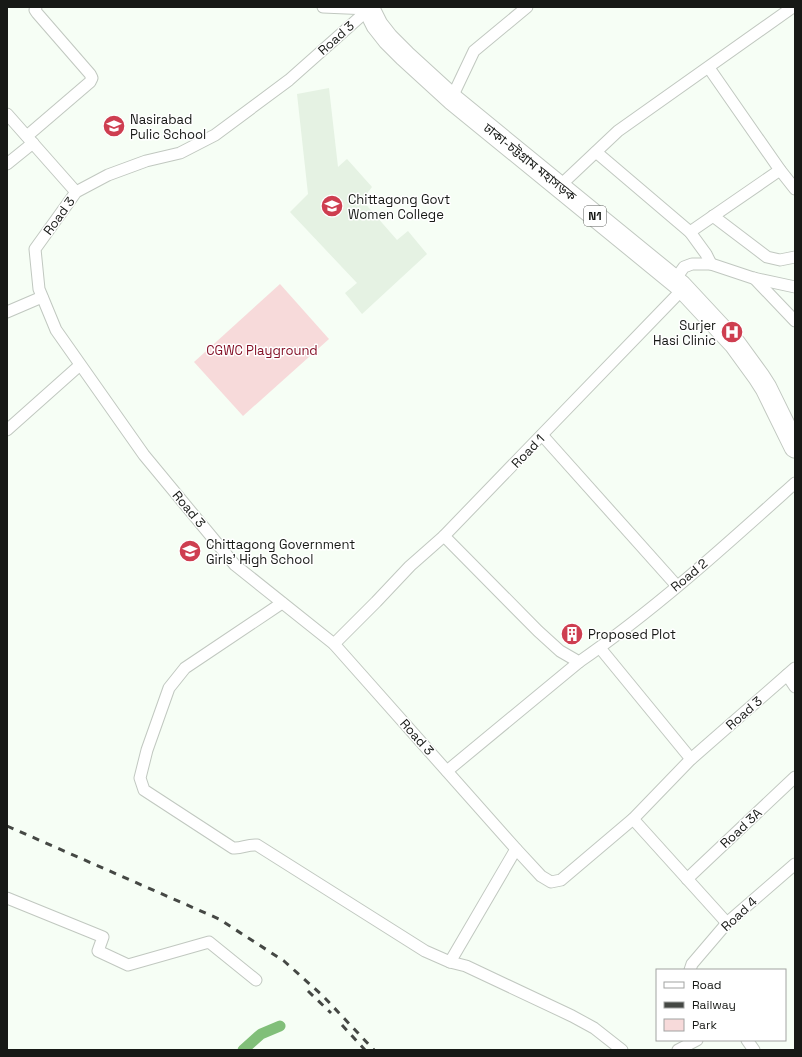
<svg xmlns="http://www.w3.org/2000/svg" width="802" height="1057" viewBox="0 0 802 1057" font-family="'Space Grotesk','Noto Sans Bengali',sans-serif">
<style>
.built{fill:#e5f2e3}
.green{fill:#f7dada}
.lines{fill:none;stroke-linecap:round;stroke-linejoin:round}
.canal{stroke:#81bf79;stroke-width:11}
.street-casing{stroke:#c1c8c0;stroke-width:13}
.highway-casing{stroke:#c1c8c0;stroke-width:23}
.street{stroke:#fff;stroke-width:11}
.highway{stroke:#fff;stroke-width:21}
.rail{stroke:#454844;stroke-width:3;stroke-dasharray:7 7;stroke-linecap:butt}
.labels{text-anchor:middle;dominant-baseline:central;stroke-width:3;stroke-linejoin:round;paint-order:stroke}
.shield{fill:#fff;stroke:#5d5e5c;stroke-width:1}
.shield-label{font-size:12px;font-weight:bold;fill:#171916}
.street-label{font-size:13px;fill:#171916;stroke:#fff}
.poi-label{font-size:13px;fill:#171916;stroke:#fff;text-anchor:start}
.park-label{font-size:13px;fill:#851228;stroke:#fff}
</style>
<rect width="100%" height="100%" fill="#f6fef5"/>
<polygon class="built" points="329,88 338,167 347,159 372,187 362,200 397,240 408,231 427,254 362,314 345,293 357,283 290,212 308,194 297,94"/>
<polygon class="green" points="280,284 329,339 243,416 194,362"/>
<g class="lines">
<polyline class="canal" points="243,1050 261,1034 280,1026"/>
<g class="street-casing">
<g id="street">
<polyline points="323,7 369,9"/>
<polyline points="369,9 289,80 215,135 180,153 146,161 108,175 76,192 35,249 39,289 56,330 144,455 235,565 334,644 516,849 541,876 551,882 561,880 633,819 691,759 795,668"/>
<polyline points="709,68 780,170 795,189"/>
<polyline points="455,91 474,51 527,7"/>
<polyline points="7,114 76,192"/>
<polyline points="27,136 90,82 92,78 90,74 37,13 35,10 36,7"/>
<polyline points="596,152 690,232 780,170"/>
<polyline points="7,164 33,143"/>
<polyline points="565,181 618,131 793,7"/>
<polyline points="713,216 767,257 780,260 795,257"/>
<polyline points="690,232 706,254 711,264"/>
<polyline points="754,278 795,321"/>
<polyline points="7,312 42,297"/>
<polyline points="7,430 80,365"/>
<polyline points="542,435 677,586"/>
<path d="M444,536L538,631L560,651L579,662C656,609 726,545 795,483"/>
<path d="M282,603L185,668L169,688L147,750L140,778L144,790L233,848C242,849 247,844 257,845L425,951L450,962L516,849"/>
<polyline points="334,644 376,602 410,566 444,536 500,478 677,295 681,286 679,274 684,267 692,264 711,264 753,278 795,287"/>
<polyline points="600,648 691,759"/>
<polyline points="787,675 795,687"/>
<polyline points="447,771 579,662"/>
<polyline points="633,819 727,923"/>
<polyline points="687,879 795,777"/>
<polyline points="7,898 103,937 98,951 128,965 209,942 256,980"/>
<polyline points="450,962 466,966 572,1016 594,1028 622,1050"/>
<polyline points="690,970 692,964 727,923 795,864"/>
<polyline points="747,1040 754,1050"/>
<polyline points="678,1050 697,1040"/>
</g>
</g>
<g class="highway-casing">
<polyline id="highway" points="368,7 377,25 388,39 405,56 452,99 681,286 735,344 759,377 766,388 795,447"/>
</g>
<use href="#street" class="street"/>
<use href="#highway" class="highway"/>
<g class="rail">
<polyline points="7,826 219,919 284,961 323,996 374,1050"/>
<polyline points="308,991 331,1013"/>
<polyline points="342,1025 365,1050"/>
</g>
</g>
<defs>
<g id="school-disc" transform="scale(1.15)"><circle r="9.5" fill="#ce3e50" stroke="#fff"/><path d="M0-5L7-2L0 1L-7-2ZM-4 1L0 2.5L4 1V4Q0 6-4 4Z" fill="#fff"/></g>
<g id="university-disc" transform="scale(1.15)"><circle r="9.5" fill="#ce3e50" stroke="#fff"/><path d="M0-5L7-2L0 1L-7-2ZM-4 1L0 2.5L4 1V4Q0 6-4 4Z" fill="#fff"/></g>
<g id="hospital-disc" transform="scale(1.15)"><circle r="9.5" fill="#ce3e50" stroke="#fff"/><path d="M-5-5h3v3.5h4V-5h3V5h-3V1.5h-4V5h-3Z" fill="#fff"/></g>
<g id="building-disc" transform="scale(1.15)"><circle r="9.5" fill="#ce3e50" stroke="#fff"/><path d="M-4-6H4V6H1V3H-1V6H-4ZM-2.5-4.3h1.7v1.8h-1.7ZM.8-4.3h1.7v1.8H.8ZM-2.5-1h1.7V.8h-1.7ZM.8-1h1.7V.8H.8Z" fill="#fff"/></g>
</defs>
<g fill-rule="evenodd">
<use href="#school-disc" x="114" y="126"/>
<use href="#university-disc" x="332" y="206"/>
<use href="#hospital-disc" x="732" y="332"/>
<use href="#school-disc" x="190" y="551"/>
<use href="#building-disc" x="572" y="634"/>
</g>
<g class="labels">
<rect class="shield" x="584" y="206" width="22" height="20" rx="3"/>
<g class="shield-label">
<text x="595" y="216">N1</text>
</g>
<g class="street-label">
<text transform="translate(336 38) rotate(-42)">Road 3</text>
<text transform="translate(530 162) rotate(39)">ঢাকা-চট্টগ্রাম মহাসড়ক</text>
<text transform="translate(59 216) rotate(-54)">Road 3</text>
<text transform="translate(528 451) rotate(-46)">Road 1</text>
<text transform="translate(189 509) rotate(50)">Road 3</text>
<text transform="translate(689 575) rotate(-40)">Road 2</text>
<text transform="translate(744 713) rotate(-41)">Road 3</text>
<text transform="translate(417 737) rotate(48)">Road 3</text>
<text transform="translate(741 828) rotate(-43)">Road 3A</text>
<text transform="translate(739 914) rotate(-43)">Road 4</text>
</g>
<g class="poi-label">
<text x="130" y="119">Nasirabad<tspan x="130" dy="15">Pulic School</tspan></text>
<text x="348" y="199">Chittagong Govt<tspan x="348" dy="15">Women College</tspan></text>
<text x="716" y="325" text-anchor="end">Surjer<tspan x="716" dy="15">Hasi Clinic</tspan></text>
<text x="206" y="544">Chittagong Government<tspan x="206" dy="15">Girls' High School</tspan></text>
<text x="588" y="634">Proposed Plot</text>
</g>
<g class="park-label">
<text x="262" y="350">CGWC Playground</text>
</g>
</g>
<rect width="802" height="1057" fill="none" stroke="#171916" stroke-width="16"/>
<rect x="656" y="969" width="130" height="72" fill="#ffffff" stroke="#a2a3a2"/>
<rect x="664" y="982" width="20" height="6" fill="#ffffff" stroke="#a2a3a2"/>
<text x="692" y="989" font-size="12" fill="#171916">Road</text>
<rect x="664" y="1002" width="20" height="6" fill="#454844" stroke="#a2a3a2"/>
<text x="692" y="1009" font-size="12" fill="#171916">Railway</text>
<rect x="664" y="1019" width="20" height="12" fill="#f7dada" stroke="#a2a3a2"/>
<text x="692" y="1029" font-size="12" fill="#171916">Park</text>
</svg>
